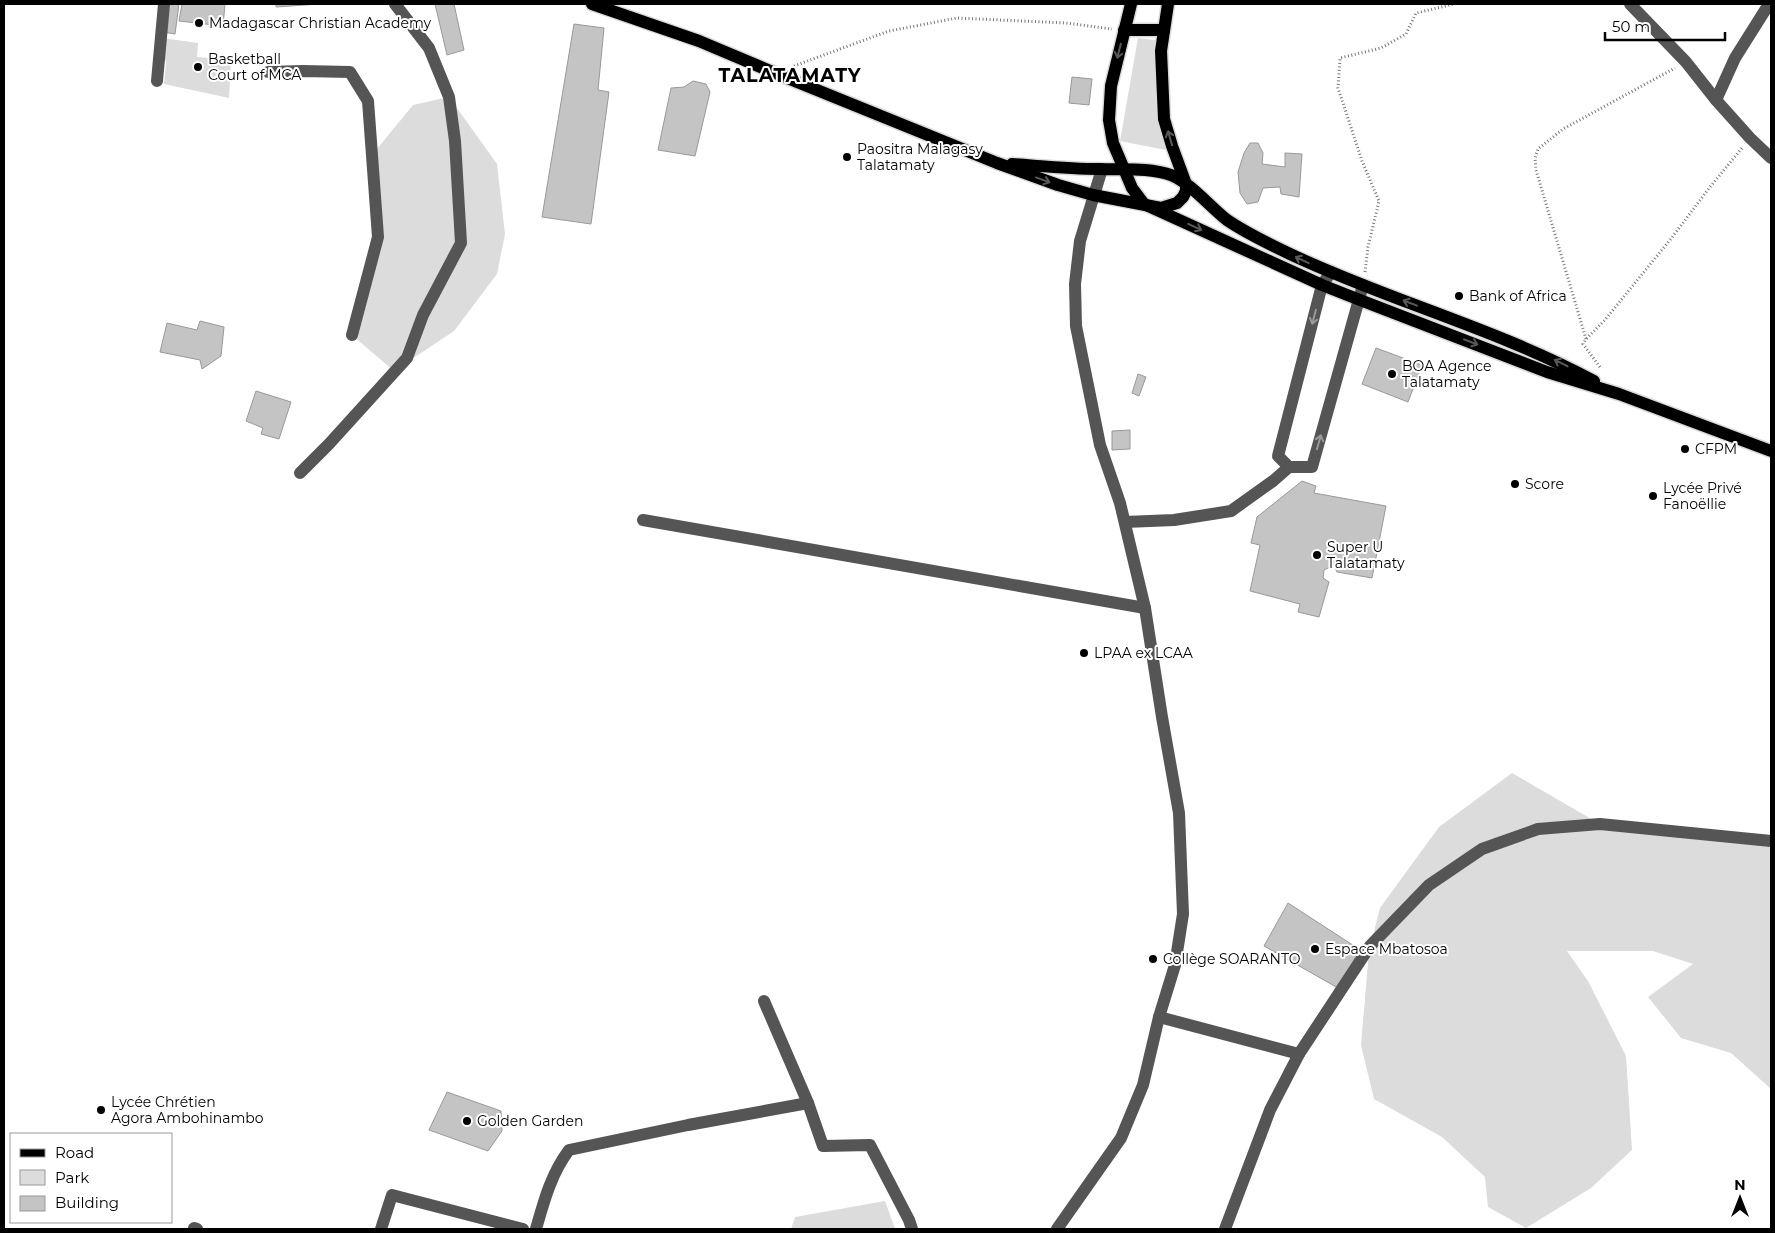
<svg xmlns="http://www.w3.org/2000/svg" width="1775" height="1233" viewBox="0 0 1775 1233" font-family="Montserrat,sans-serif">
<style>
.green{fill:#dcdcdc}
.building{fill:#c4c4c4;stroke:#999}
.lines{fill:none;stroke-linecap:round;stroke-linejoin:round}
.major-casing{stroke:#dbdbdb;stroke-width:15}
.path{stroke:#777;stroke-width:3;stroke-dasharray:1 2.5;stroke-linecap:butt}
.minor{stroke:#555;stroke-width:12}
.major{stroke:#000;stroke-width:12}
.oneway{stroke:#595959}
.oneway2{stroke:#999}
.poi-dot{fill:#000;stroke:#fff;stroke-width:2}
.labels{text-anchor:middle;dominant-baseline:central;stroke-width:4;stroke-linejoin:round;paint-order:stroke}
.poi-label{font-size:14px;fill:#000;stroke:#fff;text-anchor:start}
.district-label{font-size:19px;font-weight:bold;letter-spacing:1px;fill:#000;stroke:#fff}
</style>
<rect width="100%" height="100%" fill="#fff"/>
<g class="green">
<polygon points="162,38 198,43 197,57 231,60 229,98 164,84 166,63 162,50"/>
<polygon points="1138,38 1163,41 1166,150 1120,141"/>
<polygon points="449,97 497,164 505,234 497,274 454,331 394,371 352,335 378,237 372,155 413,105"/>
<polygon points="1512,773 1600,824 1771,842 1771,1089 1731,1053 1681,1038 1648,997 1693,964 1653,951 1567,951 1588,981 1626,1056 1632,1150 1591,1188 1526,1228 1488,1207 1485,1177 1442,1137 1374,1099 1361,1045 1369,951 1380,908 1439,827"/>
<polygon points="885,1201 895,1229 791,1229 795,1217"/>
</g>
<g class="building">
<polygon points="166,4 179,4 175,34 163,32"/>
<polygon points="182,4 225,4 223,26 179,21"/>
<polygon points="276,4 319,4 276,7"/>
<polygon points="435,4 454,4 464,50 447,55"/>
<polygon points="574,24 604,28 598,90 609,92 591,224 542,217"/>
<polygon points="1072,77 1092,79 1089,105 1069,103"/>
<polygon points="693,81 706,84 710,92 695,156 658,150 671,88 684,87"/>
<polygon points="1250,143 1258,143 1263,153 1262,164 1285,167 1285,153 1302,154 1299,197 1281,194 1280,187 1263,188 1258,202 1247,204 1240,193 1238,172 1244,153"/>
<polygon points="200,321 224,327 221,356 202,369 200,360 160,352 167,323 197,330"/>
<polygon points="1376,348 1422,365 1408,402 1362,384"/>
<polygon points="1138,374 1146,377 1139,396 1132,393"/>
<polygon points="256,391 291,402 279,439 261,434 263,428 246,421"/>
<polygon points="1130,430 1130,449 1112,450 1112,431"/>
<polygon points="1302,481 1316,486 1314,493 1386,506 1372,578 1337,572 1334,565 1324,570 1323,578 1329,582 1319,617 1298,612 1300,604 1250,591 1260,545 1251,543 1257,517"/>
<polygon points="1288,903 1365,953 1338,988 1264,946"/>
<polygon points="447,1092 501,1111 502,1131 488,1151 429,1130"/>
</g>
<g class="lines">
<g class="major-casing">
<g id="major">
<polyline points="592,4 699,41 775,73 997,163 1058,185 1093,195 1161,208 1177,203 1183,197 1186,191 1186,184 1172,146 1164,119 1161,51 1168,4"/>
<polyline points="1131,4 1111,86 1109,120 1113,143 1132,188 1144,204 1322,285 1360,300 1547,372 1619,394 1771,451"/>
<polyline points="1124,30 1164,30"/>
<path d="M1012,164C1041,166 1070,169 1099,169C1122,170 1148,167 1171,175C1192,184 1209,206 1227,220C1246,233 1269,244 1290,254C1390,301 1497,329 1594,381"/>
</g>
</g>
<g class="path">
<polyline points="794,66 889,31 957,18 1066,23 1112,29"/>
<polyline points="1365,272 1368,247 1379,201 1362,161 1338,88 1340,58 1381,48 1406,34 1416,13 1454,4"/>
<polyline points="1586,339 1536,170 1535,158 1538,149 1563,129 1675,68"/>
<polyline points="1600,367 1583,344 1586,339 1604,321 1670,240 1710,187 1742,148"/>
</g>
<g class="minor">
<polyline points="1630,4 1686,62 1716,100 1750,138 1771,158"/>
<polyline points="268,72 303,71 350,72 368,101 378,237 352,335"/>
<polyline points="157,81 164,4"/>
<polyline points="1716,100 1735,58 1769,4"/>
<polyline points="1289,467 1278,456 1322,285 1331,272"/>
<polyline points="300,473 329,444 407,358 423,315 461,243 455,141 449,97 429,48 395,4"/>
<polyline points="643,520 1145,608"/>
<polyline points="1125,522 1174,520 1231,511 1273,481 1289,467 1312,467 1363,285"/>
<polyline points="764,1001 808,1103 823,1146 870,1145 909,1220 912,1229"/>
<polyline points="1159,1017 1299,1054 1370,946 1429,885 1482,849 1538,829 1600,824 1771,841"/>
<polyline points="194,1228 197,1229"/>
<polyline points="381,1229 392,1195 523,1229"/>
<path d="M536,1229C544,1201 551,1174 569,1150L688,1125L808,1103"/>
<polyline points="1057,1229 1121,1138 1143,1085 1159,1017 1175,965 1183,914 1179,813 1162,717 1145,608 1120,503 1100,445 1076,326 1075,284 1080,241 1102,169"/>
<polyline points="1225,1229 1270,1110 1299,1054"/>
</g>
<use href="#major" class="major"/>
</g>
<defs><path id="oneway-shaft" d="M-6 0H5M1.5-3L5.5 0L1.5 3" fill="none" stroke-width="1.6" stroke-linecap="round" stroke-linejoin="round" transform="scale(1.25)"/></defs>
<g class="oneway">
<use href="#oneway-shaft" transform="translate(1119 51) rotate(104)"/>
<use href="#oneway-shaft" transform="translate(1170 138) rotate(-106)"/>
<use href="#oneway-shaft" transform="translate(1043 180) rotate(20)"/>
<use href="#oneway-shaft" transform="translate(1195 227) rotate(25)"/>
<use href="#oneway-shaft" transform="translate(1302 260) rotate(-155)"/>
<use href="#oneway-shaft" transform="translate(1410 303) rotate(-159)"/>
<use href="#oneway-shaft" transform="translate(1471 342) rotate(21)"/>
<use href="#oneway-shaft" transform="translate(1561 363) rotate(-153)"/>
</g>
<g class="oneway2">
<use href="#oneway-shaft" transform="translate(1314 317) rotate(105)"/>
<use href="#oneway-shaft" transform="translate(1319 442) rotate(-74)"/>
</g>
<g class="poi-dot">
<circle cx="199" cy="23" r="5"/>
<circle cx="198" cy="67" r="5"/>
<circle cx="847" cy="157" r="5"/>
<circle cx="1459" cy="296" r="5"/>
<circle cx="1392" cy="374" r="5"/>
<circle cx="1685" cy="449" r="5"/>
<circle cx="1515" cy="484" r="5"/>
<circle cx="1653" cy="496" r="5"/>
<circle cx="1317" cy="555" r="5"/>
<circle cx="1084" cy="653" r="5"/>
<circle cx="1315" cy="949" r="5"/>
<circle cx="1153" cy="959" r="5"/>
<circle cx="101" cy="1110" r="5"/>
<circle cx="467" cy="1121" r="5"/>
</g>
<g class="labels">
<g class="poi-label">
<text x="209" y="23">Madagascar Christian Academy</text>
<text x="208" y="59">Basketball<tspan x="208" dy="16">Court of MCA</tspan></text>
<text x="857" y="149">Paositra Malagasy<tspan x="857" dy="16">Talatamaty</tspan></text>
<text x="1469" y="296">Bank of Africa</text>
<text x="1402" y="366">BOA Agence<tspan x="1402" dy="16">Talatamaty</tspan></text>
<text x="1695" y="449">CFPM</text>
<text x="1525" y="484">Score</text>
<text x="1663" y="488">Lycée Privé<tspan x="1663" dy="16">Fanoëllie</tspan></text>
<text x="1327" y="547">Super U<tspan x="1327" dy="16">Talatamaty</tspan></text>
<text x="1094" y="653">LPAA ex LCAA</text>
<text x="1325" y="949">Espace Mbatosoa</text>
<text x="1163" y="959">Collège SOARANTO</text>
<text x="111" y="1102">Lycée Chrétien<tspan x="111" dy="16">Agora Ambohinambo</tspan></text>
<text x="477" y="1121">Golden Garden</text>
</g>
<g class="district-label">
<text x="790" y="75">TALATAMATY</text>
</g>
</g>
<rect width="1775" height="1233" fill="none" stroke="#000000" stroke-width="10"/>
<rect x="10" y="1133" width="162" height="90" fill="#ffffff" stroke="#999999"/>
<rect x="20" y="1149" width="25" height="8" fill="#000000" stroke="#999999"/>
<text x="55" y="1158" font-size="15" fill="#000000">Road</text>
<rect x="20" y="1170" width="25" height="15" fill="#dcdcdc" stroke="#999999"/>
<text x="55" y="1183" font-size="15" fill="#000000">Park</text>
<rect x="20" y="1196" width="25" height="15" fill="#c4c4c4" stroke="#999999"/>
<text x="55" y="1208" font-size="15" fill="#000000">Building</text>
<g transform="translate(1740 1198)" stroke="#ffffff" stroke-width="4" paint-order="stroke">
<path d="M0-4L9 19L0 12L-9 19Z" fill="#000000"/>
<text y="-8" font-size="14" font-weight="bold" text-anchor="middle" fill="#000000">N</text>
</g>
<path d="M1605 32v8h120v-8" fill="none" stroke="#000000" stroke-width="2.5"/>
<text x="1612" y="32" font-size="15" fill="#000000" stroke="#ffffff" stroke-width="4" paint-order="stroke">50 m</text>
</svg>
